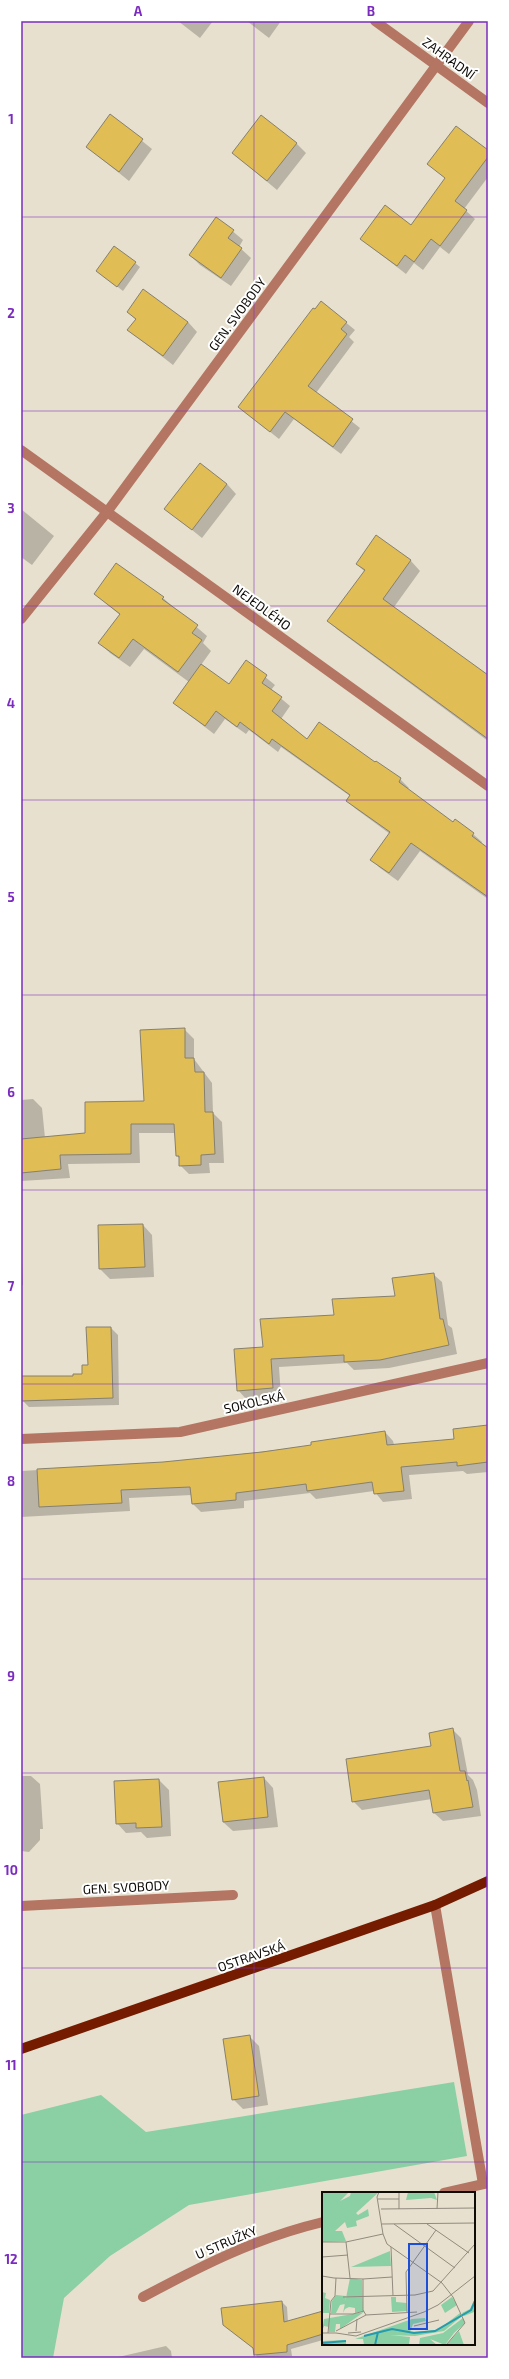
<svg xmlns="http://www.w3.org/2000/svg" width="509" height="2379" viewBox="0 0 509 2379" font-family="'Exo 2',sans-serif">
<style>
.green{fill:#8bd0a4}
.shadow{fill:#0003}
.building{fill:#e1bd55;stroke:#868070}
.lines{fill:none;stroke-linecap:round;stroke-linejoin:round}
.minor{stroke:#b47563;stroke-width:10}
.primary{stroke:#751c00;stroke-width:10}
.grid{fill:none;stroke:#7b2cbf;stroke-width:1;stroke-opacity:0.55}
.labels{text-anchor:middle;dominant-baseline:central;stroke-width:4;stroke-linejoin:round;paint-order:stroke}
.street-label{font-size:13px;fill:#0f0c07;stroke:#fff}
.inset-river{fill:none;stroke:#259bb0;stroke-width:2}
.inset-road{fill:none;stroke:#918b7e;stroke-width:1}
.view{fill:#1d4ed8;fill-opacity:0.15;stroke:#1d4ed8;stroke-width:2}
.inset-edge{fill:none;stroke:#0f0c07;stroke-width:2}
.neatline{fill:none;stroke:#7b2cbf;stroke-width:1.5}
.grid-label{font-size:13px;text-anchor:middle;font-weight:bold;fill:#7b2cbf}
</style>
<rect width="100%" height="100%" fill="#e7e0ce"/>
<polygon class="green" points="454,2082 467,2156 189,2205 110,2256 64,2298 53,2358 21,2358 21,2115 101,2095 146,2132"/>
<g class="shadow">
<polygon points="178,21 213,21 200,38"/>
<polygon points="247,21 281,21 269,38"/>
<polygon points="110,115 152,149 129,181 87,147"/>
<polygon points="296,143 306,153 277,190 233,153"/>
<polygon points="488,152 488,177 464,209 475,219 449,254 440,247 423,270 414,263 406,274 361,239 411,226 446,179 429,164"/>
<polygon points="217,218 243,240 239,247 251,258 231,286 200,265 190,255"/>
<polygon points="135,263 140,267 123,291 97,271"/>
<polygon points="321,302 355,330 349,337 354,342 316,393 360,428 341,454 294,419 279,439 239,407"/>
<polygon points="128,312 188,322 197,332 173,365 128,330 136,320"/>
<polygon points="227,484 236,494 202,538 166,509"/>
<polygon points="21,509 54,536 32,565 21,557"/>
<polygon points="376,537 411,561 420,571 394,607 488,691 488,741 338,630 328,621 365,572 357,564"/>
<polygon points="95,594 163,598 207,636 203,643 211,651 201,665 229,686 247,662 275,685 271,690 290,706 281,719 307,740 375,764 400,779 409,788 407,789 453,823 473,834 482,842 481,844 488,848 488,899 420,851 398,881 380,868 371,859 390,834 356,809 347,801 350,796 281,747 278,752 249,730 246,734 225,719 214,734 174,703 189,682 144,649 130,667 110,653 100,643 120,615"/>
<polygon points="21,978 22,1004 21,1004"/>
<polygon points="184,1029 194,1039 194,1059 212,1083 213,1113 222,1122 224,1163 209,1163 210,1173 189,1174 180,1165 180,1159 177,1156 176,1133 139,1133 140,1163 68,1164 70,1178 21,1181 21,1100 33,1099 42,1108 45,1138 86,1134 145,1102"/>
<polygon points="143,1225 152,1235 154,1277 110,1279 100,1269"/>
<polygon points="21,1239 23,1285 21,1285"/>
<polygon points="433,1274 442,1282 448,1325 452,1328 457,1354 389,1368 354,1370 347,1363 279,1367 281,1397 246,1399 238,1390 264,1348 335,1316 396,1297"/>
<polygon points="111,1328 118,1335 119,1405 29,1407 22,1400 83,1375"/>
<polygon points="488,1426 488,1472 467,1474 463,1471 409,1475 412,1499 383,1502 374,1491 316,1499 310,1493 244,1501 244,1508 201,1512 193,1504 192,1495 129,1498 130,1511 21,1517 21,1526 21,1471 163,1463 312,1446 385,1432 393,1441 394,1445 455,1440"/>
<polygon points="453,1730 461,1738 468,1775 473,1780 477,1790 481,1816 443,1821 434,1813 432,1799 362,1810 353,1801"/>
<polygon points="21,1776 31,1776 40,1784 43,1829 40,1829 40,1840 29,1852 21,1851"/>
<polygon points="264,1778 273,1788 278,1827 233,1831 223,1822"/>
<polygon points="159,1780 169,1790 171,1836 147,1838 141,1832 126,1833 117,1823"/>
<polygon points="249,2036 259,2046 268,2105 243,2109 233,2099"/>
<polygon points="282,2302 287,2307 288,2322 323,2313 323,2340 291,2349 292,2356 258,2358 255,2354 254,2349 229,2329"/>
<polygon points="166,2346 171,2351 172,2358 114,2358"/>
</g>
<g class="building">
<polygon points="110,114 143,139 119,172 86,147"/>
<polygon points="261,115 297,143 267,181 232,153"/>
<polygon points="456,126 488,150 488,157 455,201 467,210 440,246 431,239 414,262 405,255 397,266 360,239 385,205 411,225 445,178 427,164"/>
<polygon points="216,217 234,230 228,238 242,248 221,278 189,255"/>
<polygon points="114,246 136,262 117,287 96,271"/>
<polygon points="143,289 188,322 163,356 127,330 136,319 127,312"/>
<polygon points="321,301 347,322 341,329 347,334 308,386 353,419 333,447 285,412 270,432 238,407 313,308 315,309"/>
<polygon points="200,463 227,484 192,530 164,509"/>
<polygon points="376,535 411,560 383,599 488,675 488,739 327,621 365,570 356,564"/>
<polygon points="116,563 164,597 162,599 198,625 192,633 202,640 178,672 133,639 119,658 98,643 120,614 94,594"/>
<polygon points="246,660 267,675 262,683 282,697 272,711 307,739 319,722 375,762 376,761 401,778 399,782 453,822 455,819 474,833 472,836 488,848 488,897 411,843 389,873 370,860 390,832 346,801 350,795 272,739 269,744 240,722 237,727 216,711 205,726 173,703 201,664 229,684"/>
<polygon points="185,1028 185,1058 194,1058 195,1072 204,1072 205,1112 213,1112 215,1154 201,1155 201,1165 179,1166 179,1156 176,1156 174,1124 131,1124 131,1154 60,1155 61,1169 21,1173 21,1139 85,1133 85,1102 144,1101 140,1030"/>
<polygon points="143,1224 145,1267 99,1269 98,1225"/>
<polygon points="434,1273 440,1319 443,1319 449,1345 380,1360 344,1362 344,1355 271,1359 273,1388 237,1391 234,1349 263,1347 260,1319 334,1315 332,1299 395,1296 392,1278"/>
<polygon points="86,1327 111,1327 113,1398 21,1401 21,1376 73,1376 73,1374 82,1374 82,1365 88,1365"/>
<polygon points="488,1425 488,1462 457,1466 457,1462 401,1467 404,1491 374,1494 372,1482 307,1491 306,1484 236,1493 236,1500 192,1504 190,1487 121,1490 122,1503 39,1507 37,1469 163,1462 262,1452 311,1445 311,1442 385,1431 387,1445 454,1439 453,1429"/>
<polygon points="453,1728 460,1771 465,1771 467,1781 468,1780 473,1807 433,1813 429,1790 352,1802 346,1759 431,1746 429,1733"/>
<polygon points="264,1777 268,1817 223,1822 218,1782"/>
<polygon points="159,1779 162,1827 136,1828 136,1823 116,1824 114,1781"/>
<polygon points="250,2035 259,2096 232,2100 223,2039"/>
<polygon points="282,2301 284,2322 323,2311 323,2334 287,2345 287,2352 254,2355 253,2348 223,2325 221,2308"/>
</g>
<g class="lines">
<g class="minor">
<polyline points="375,21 488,103"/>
<polyline points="21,450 488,786"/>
<polyline points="21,619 107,512 469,21"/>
<polyline points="21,1439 180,1432 488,1363"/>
<polyline points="435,1905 483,2184"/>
<polyline points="21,1906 233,1895"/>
<polyline points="444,2193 488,2183"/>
<path d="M143,2297C203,2265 256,2238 323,2222"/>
</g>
<polyline class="primary" points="21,2049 435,1905 488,1881"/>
</g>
<path class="grid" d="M254,21V2358M21,217H488M21,411H488M21,606H488M21,800H488M21,995H488M21,1190H488M21,1384H488M21,1579H488M21,1773H488M21,1968H488M21,2162H488"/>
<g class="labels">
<g class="street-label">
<text transform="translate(449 58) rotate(36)">ZAHRADNÍ</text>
<text transform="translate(237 314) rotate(-54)">GEN. SVOBODY</text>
<text transform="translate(262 607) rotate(36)">NEJEDLÉHO</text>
<text transform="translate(254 1402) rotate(-13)">SOKOLSKÁ</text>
<text transform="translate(126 1887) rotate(-3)">GEN. SVOBODY</text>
<text transform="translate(251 1956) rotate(-19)">OSTRAVSKÁ</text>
<text transform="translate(226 2242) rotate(-23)">U STRUŽKY</text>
</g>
</g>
<g transform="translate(322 2192)">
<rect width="153" height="153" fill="#e7e0ce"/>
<path d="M0,0H27L18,9L28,4L29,0H57L34,21L36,23L46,17L47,24L34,29L35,34L25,36L23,30L13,39H20L24,49L0,50ZM86,0H112L115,8L109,6L84,8ZM68,59L69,74L29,75ZM28,86L40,88L41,119L33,121V116L27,115L23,117L21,121ZM0,100L4,101L3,106L8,108L7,121H0ZM14,103L24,104L23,112L18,113L14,121H9L10,109ZM69,105H74V110L85,111V119L70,120ZM130,105L135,113L123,121L119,113ZM153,106L152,120L142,124L140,121L148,117ZM42,120L18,137V132H14L13,140H7V135L2,134L0,139L2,127ZM138,121L140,124L122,139L93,144L68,143L88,145L87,152L84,153H42L41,147H33L90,127L103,126L104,129L91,132L88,140L116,138ZM141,126L143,131L132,141L123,153L108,147L115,153H97L98,146L121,141ZM137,139L142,153H124ZM24,148V153H0V149Z" fill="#8bd0a4"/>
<path class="inset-river" d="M42,144L70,137L92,141L113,139L149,118L153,109M0,151L24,149M53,153L56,140"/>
<path class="inset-road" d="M77,0V17M56,7H77M59,17L153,16M115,17L116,0M60,32L153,31M72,32L133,76M105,32L147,61M61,42L65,52L120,91L131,105L143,131L124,153M0,50H24M69,55L71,104M0,65L26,63M0,84L12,86M12,86L41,87V118L44,123M28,86L24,50L61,42L55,5L57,0M41,87L70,85M21,105L93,103L111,99L153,52M85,120L84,80L114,38M8,122H31L42,119M92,134L117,128M14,139L44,123L95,120M34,139L35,127M0,141H14M6,141L9,109L13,104L14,86M14,141L34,144L102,120L116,113L153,84M26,141L39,140"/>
<path class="view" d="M87,52H105V137H87Z"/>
<rect width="153" height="153" class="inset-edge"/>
</g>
<rect width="509" height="2379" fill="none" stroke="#ffffff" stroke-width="44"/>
<rect x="22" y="22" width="465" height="2335" class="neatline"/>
<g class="grid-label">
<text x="138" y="16">A</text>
<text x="371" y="16">B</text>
<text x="11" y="124">1</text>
<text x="11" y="318">2</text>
<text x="11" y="513">3</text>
<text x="11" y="708">4</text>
<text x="11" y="902">5</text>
<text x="11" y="1097">6</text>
<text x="11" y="1291">7</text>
<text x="11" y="1486">8</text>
<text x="11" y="1681">9</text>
<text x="11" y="1875">10</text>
<text x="11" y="2070">11</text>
<text x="11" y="2264">12</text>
</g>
</svg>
